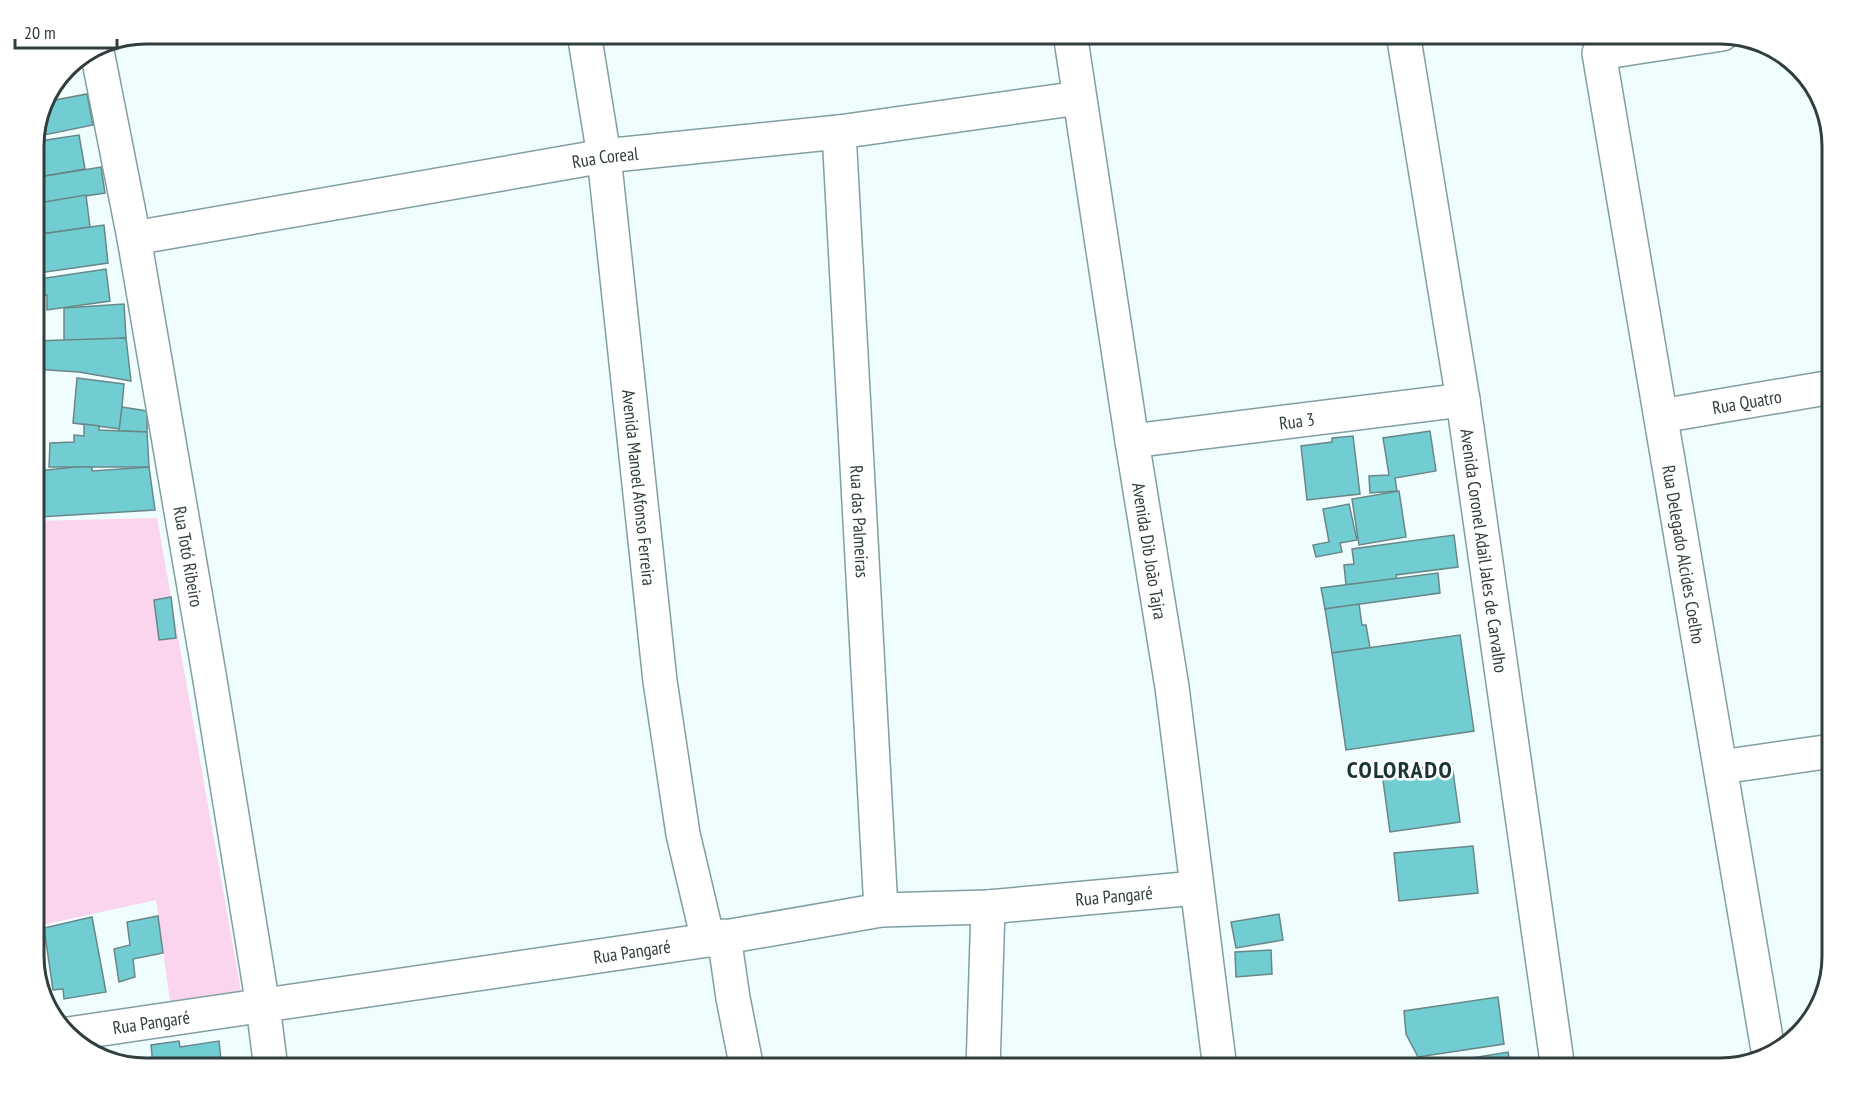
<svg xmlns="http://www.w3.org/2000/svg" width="1865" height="1102" viewBox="0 0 1865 1102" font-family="'PT Sans Narrow',sans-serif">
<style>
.green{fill:#fad5ed}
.building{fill:#71cdd2;stroke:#698788;stroke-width:1.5}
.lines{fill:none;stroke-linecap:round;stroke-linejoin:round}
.minor-casing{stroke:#819fa1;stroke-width:36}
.minor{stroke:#fff;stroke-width:33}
.labels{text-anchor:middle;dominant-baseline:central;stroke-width:5;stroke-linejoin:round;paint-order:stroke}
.street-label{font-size:18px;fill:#313e3e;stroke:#fff}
.district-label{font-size:24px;font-weight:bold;letter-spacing:1.5px;fill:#193536;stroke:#fff}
.rim{fill:none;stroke:#313e3e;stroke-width:3}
</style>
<rect width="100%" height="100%" fill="#f0fdfe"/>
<polygon class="green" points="157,518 241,991 170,1001 156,900 33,927 33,521"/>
<g class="building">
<polygon points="87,94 93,125 34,137 50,101"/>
<polygon points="79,135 85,169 33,178 33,142"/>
<polygon points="101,167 105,193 33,204 33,178"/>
<polygon points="86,195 90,227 34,235 33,204"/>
<polygon points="104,225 108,263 39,273 35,235"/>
<polygon points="106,269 110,301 47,310 47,295 33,297 33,280"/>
<polygon points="124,304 126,338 64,341 64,308"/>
<polygon points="126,338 131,381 79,372 33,369 33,341"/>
<polygon points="77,378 124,384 120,429 73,423"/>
<polygon points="122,407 147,411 147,432 119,431"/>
<polygon points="84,424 99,426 99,430 147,432 149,467 49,467 50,443 74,442 74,435 84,436"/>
<polygon points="1430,431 1436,471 1395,478 1397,491 1370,493 1369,476 1389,475 1383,438"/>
<polygon points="1353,436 1360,494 1307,500 1301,446 1332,442 1332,438"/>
<polygon points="75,467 92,467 92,471 149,467 155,510 39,517 38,471"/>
<polygon points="1399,491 1406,537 1359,545 1352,499"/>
<polygon points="1349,504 1357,540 1340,543 1342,552 1316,557 1313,545 1329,542 1323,509"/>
<polygon points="1454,535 1458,567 1396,575 1397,579 1346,585 1344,565 1354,564 1352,549"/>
<polygon points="1438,573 1440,593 1325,609 1321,588"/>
<polygon points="171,597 176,638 159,640 154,600"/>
<polygon points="1359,604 1362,625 1366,625 1370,648 1332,653 1325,609"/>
<polygon points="1460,635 1474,731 1346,750 1332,653"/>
<polygon points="1452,764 1460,822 1390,832 1382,773"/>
<polygon points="1473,846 1478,893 1399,901 1394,853"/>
<polygon points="1279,914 1283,940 1236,948 1231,922"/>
<polygon points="158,916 163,953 133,959 135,977 119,982 114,949 130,945 127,922"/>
<polygon points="92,917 106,992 64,999 63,989 53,990 44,928"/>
<polygon points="1271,950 1272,974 1236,977 1235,952"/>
<polygon points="1498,997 1504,1044 1418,1057 1406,1034 1404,1011"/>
<polygon points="179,1041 180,1047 219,1041 222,1069 140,1068 153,1066 151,1045"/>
<polygon points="1508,1052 1511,1069 1454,1069 1453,1061"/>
</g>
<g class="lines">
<g class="minor-casing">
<g id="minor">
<path id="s1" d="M584,33L604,156L660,681L683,834L708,940"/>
<path id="s2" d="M1070,33L1132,441L1172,687L1220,1069"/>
<path id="s3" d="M1403,33L1463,400L1558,1069"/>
<path id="s4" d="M1722,34L1599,53L1769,1056"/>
<path id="s5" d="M96,46L134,238L209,674L263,1006L271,1069"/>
<path id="s6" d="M839,132L881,910"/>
<path id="s7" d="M134,238L604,156L839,132L1079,98"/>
<path id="s8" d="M1661,416L1832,387"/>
<path id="s9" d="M1132,441L1463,400"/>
<polyline points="1721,767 1832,751"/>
<polyline points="724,936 733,998 747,1069"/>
<path id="s10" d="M68,1034L708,940L881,910L988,907L1196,888"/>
<polyline points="983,1069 988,907"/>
</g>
</g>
<use href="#minor" class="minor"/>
</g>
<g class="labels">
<g class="street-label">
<text stroke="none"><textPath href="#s7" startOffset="478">Rua Coreal</textPath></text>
<text stroke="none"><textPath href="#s8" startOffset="87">Rua Quatro</textPath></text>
<text stroke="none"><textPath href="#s9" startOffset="166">Rua 3</textPath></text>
<text stroke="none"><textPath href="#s1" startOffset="458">Avenida Manoel Afonso Ferreira</textPath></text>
<text stroke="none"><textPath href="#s6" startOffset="390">Rua das Palmeiras</textPath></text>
<text stroke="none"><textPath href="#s2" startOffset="524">Avenida Dib João Tajra</textPath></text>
<text stroke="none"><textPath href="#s3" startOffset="524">Avenida Coronel Adail Jales de Carvalho</textPath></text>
<text stroke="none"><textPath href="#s4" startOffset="633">Rua Delegado Alcides Coelho</textPath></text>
<text stroke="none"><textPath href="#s5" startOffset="519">Rua Totó Ribeiro</textPath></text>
<text stroke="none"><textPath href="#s10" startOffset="1056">Rua Pangaré</textPath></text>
<text stroke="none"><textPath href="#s10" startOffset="570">Rua Pangaré</textPath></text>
<text stroke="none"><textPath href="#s10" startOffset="84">Rua Pangaré</textPath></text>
</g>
<g class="district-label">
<text x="1400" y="769">COLORADO</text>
</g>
</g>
<path d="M0 0H1865V1102H0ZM146 44H1720A102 102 0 0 1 1822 146V956A102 102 0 0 1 1720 1058H146A102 102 0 0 1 44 956V146A102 102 0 0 1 146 44Z" fill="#fff" fill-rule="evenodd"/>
<path class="rim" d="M146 44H1720A102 102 0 0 1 1822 146V956A102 102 0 0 1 1720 1058H146A102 102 0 0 1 44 956V146A102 102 0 0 1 146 44Z"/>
<path d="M15 39v9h102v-9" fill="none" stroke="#313e3e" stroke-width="3"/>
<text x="24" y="39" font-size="18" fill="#313e3e" stroke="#ffffff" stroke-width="4.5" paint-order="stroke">20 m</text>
</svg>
